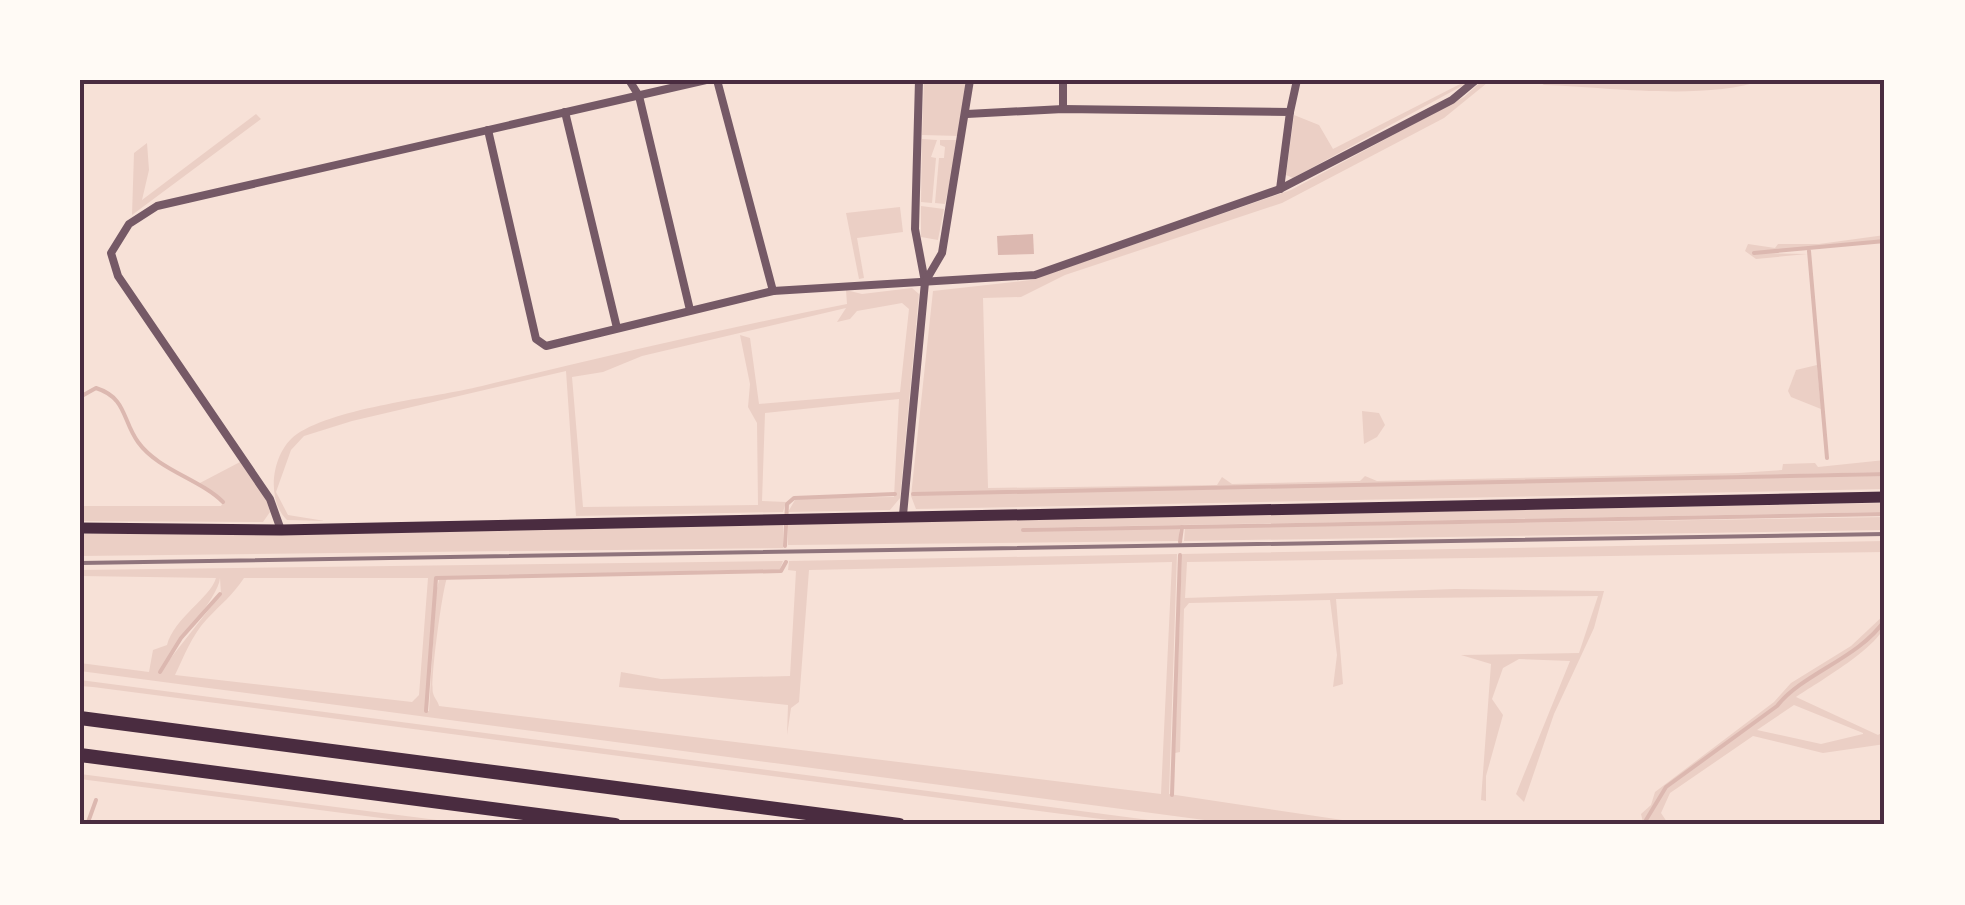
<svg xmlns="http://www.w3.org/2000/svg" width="1965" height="905" viewBox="0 0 1965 905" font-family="'Public Sans',sans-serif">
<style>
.green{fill:#ebcfc5;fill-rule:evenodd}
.water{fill:#dcb8b0}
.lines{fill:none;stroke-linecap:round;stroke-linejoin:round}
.stream{stroke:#dcb8b0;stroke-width:4}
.minor{stroke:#755966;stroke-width:8}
.primary{stroke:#4a2c40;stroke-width:11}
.motorway{stroke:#4a2c40;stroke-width:14}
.rail{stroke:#8f747c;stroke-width:4}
.neatline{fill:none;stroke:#4a2c40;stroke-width:4}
</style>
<rect width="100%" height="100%" fill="#f7e1d7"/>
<g class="green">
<polygon points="924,80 966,80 960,136 922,135"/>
<polygon points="1468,80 1473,80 1293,178 1286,175 1294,115 1319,125 1333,149"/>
<polygon points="1483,80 1531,80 1487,83 1444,118 1282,203 1065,275 1021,297 983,298 988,488 1217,485 1222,477 1232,484 1360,481 1365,476 1377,481 1738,473 1782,470 1783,464 1815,463 1818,467 1885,460 1885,472 915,494 1885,475 1885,489 916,509 911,496 933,291 1031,280 1291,190 1464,97"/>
<path d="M1537,80H1763C1705,101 1607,87 1544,85Z"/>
<polygon points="256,114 261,119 132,215 134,153 147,143 149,170 142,200"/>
<polygon points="922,139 937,140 931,157 936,158 932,203 921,202"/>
<polygon points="940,140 959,140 945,204 935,203 939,158 944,158 945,147 940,145"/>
<polygon points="921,206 944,209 938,240 921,237"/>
<polygon points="900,207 903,232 857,238 864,278 859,279 846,213"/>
<polygon points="1885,235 1885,240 1754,253 1807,254 1756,259 1745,251 1748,244 1775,248 1778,244 1819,244"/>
<path d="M912,288L919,294L900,498L890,510L788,512L795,500L804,498L894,497L899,399L765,413L762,501L786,502L783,512L576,516L566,371L352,421L304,436L291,450L276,492L288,515L325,521L287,520C265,499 272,451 297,434C338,407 433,398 482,386C603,357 725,328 847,304L846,290L862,294ZM902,303L909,309L900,392L759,404L750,338L740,335L750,384L748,407L757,423L758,505L583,507L572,377L603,372L642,356L846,308L837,322L850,319L857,311Z"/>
<polygon points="1817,365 1821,409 1791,397 1788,391 1796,370"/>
<polygon points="1362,411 1379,413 1385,425 1377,437 1364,444"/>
<polygon points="240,462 265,495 270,512 263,522 80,521 80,506 221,506 224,501 198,484"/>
<polygon points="1885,503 1885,512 1021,528 1179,529 1179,541 788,545 788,524"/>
<polygon points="1885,517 1885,530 1184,541 1185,528"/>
<polygon points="783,525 783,548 80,556 80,534"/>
<polygon points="1885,541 1885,552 1187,562 1185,598 1455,589 1604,591 1594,628 1554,714 1524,802 1516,794 1570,661 1519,659 1503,668 1492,699 1503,715 1486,776 1486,801 1481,800 1491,664 1461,655 1579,653 1598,596 1336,599 1343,684 1333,687 1337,655 1330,600 1189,603 1184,609 1180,752 1175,753 1182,554"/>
<path d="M1177,554L1169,794L1376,825H1242L80,671V663L149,672L153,650L167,645C174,618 211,597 216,578L80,576V570L783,561L780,569L435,577L425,711H429L436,592L439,580L447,578C442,591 430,682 433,693C434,698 438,701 439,706L1161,794L1172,562L809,570L799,702L791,708L787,735L788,705L619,687L621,672L661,679L790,676L796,571L788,570L789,561ZM220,578L221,594L159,673C172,646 218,600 220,578ZM244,578H428L419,695L412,702L175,675C184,657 191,636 207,619C220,605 233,595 244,578Z"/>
<path d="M1885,614C1873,654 1801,673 1776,705L1665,786L1643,822L1641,814L1651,805L1655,792L1774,702L1791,683L1851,646Z"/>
<path d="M1885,622C1885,644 1815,684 1796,697L1878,735L1885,731V744L1823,753L1753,736L1670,793L1661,813L1669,825L1646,823L1667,787L1778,706C1804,673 1858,660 1885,622ZM1794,705L1863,733V734L1821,744L1757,730Z"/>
<polygon points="80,680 1187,825 1147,825 1016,808 93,687 80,686"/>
<polygon points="80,774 476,825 435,825 80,779"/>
</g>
<polygon class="water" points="1033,234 1034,254 998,255 997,236"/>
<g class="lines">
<g class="stream">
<polyline points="1809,251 1827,458"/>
<polyline points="1754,253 1885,241"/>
<path d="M80,397L96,388C127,398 122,420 138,442C158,470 200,479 223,502"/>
<polyline points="913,494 1885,474"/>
<polyline points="1023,530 1885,514"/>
<polyline points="1180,542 1182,527"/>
<polyline points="785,546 787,504 794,498 895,494"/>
<polyline points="160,672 181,638 220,594"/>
<polyline points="426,711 436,578 781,571 786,562"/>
<polyline points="1172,795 1180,555"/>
<path d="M1646,820L1666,787L1777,706C1803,673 1858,659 1885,620"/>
<polyline points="87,825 96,800"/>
</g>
<g class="minor">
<polyline points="629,80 639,96 690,310"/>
<polyline points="717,80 773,291"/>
<polyline points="919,80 915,229 925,282"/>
<polyline points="1063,80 1063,109"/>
<polyline points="565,112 617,328"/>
<polyline points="1290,112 1297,80"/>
<polyline points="967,114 1063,109 1290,112 1280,189"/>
<polyline points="488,130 536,339 546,346 773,291 1035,275 1280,189 1452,100 1476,80"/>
<polyline points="903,515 925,282 942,253 970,80"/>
<polyline points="281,530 270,499 118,276 111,253 129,224 157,206 706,80"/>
</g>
<polyline class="primary" points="80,528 281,530 1885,497"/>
<g class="motorway">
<polyline points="80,718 899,825"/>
<polyline points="80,755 615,825"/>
</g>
<polyline class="rail" points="80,563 1885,534"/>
</g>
<rect width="1965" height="905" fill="none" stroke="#fffaf5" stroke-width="165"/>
<rect x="82" y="82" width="1800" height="740" class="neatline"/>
</svg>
